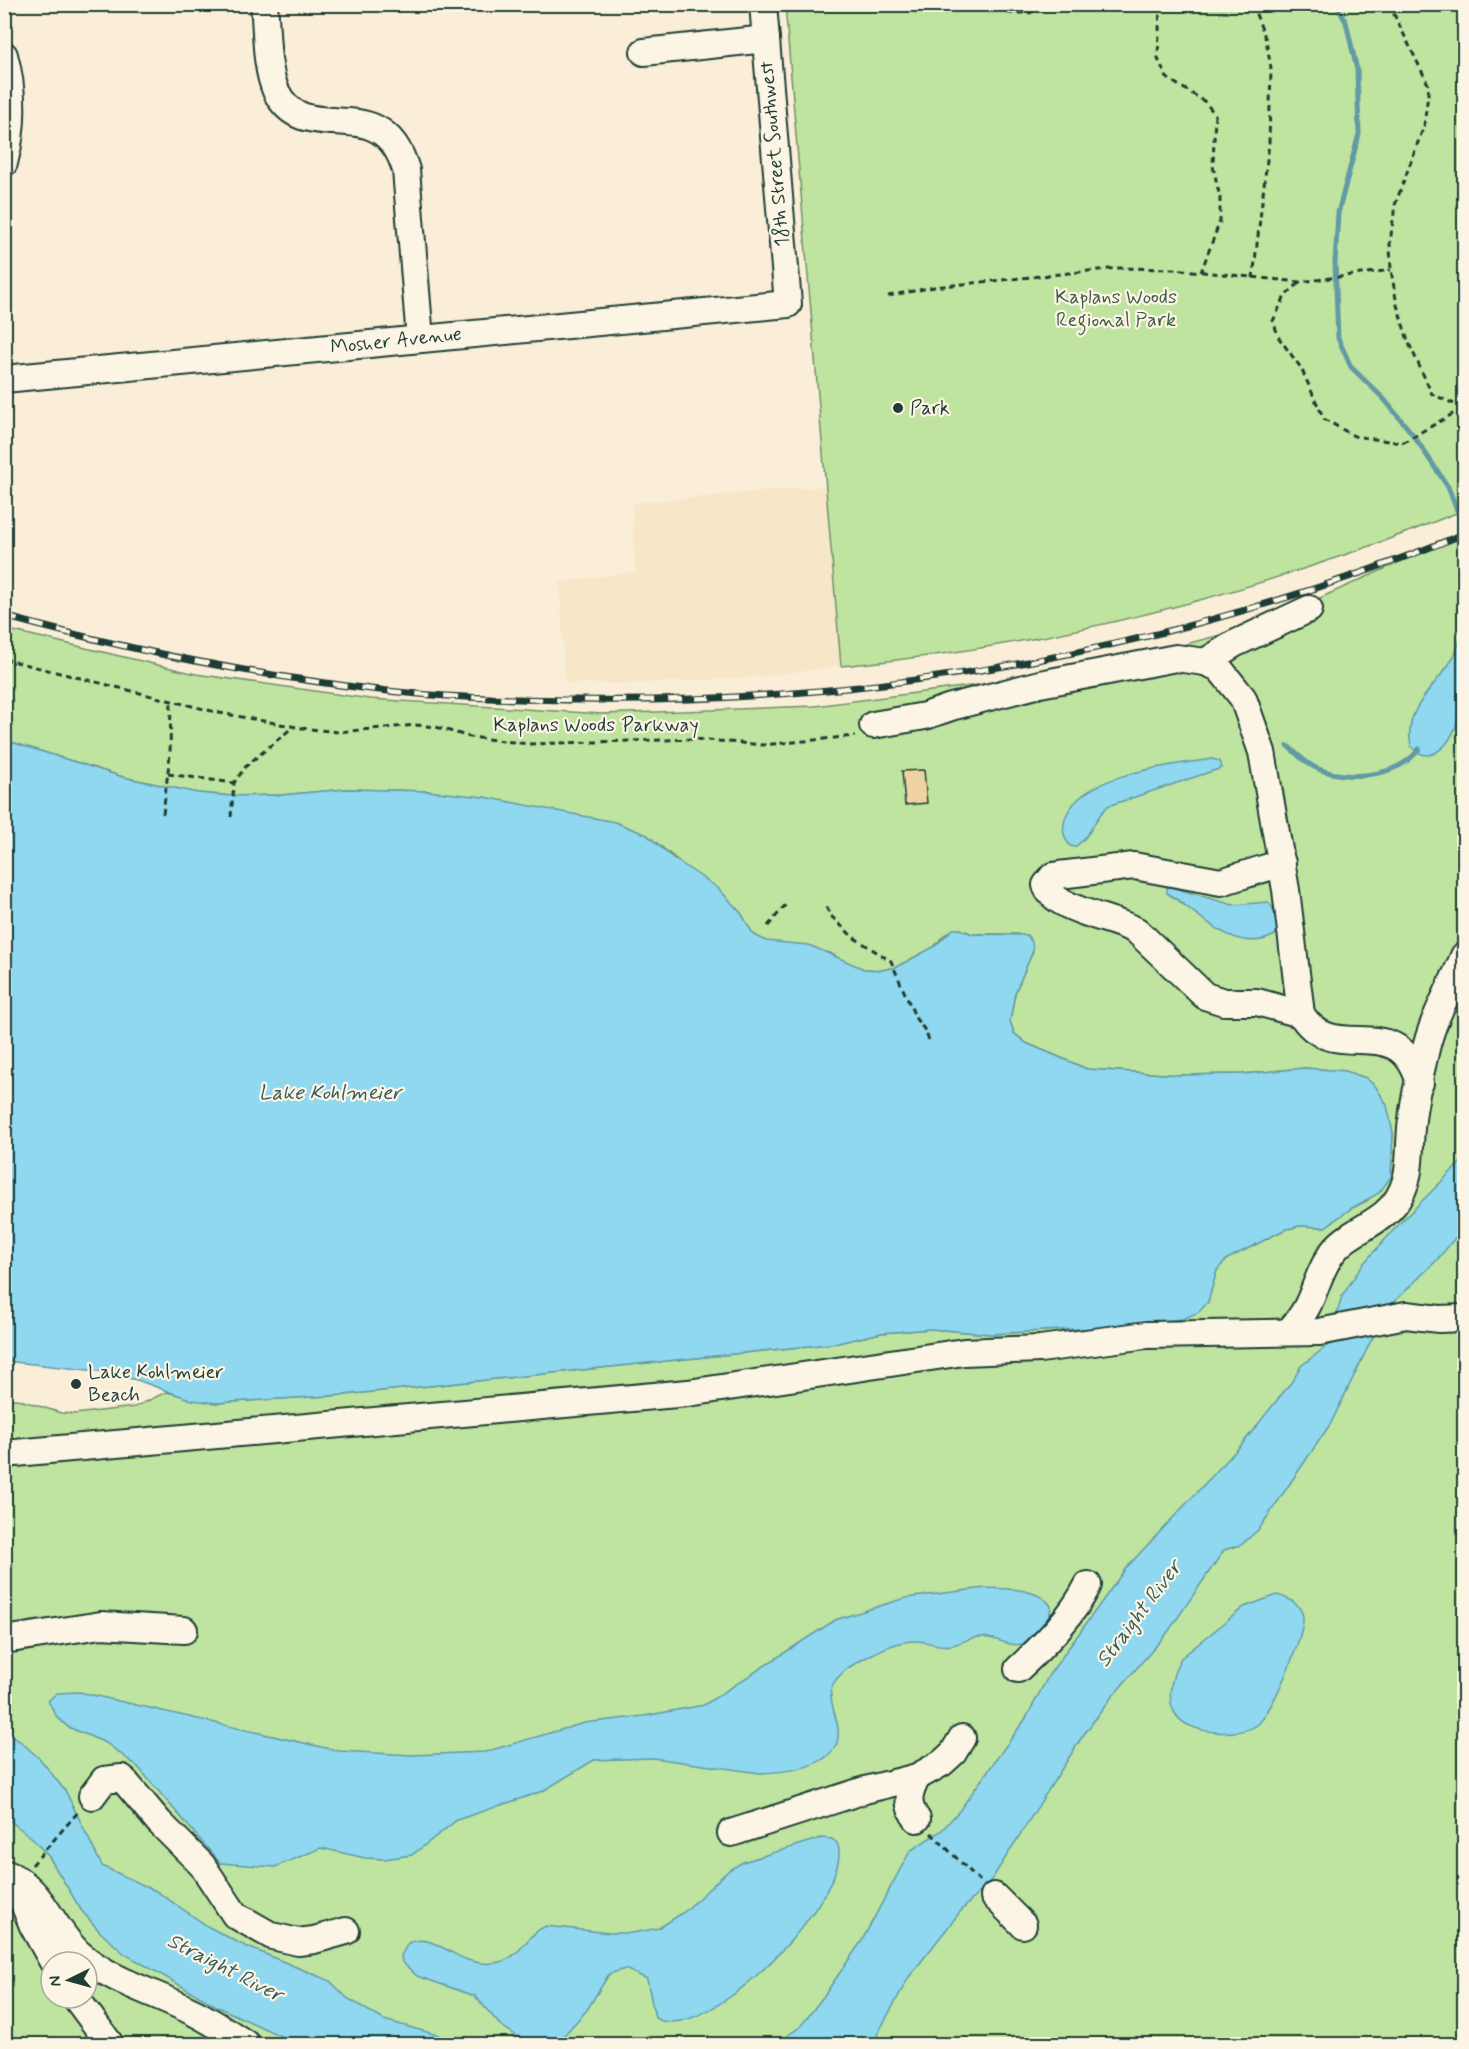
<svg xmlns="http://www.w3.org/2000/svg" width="1469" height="2049" viewBox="0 0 1469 2049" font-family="Mynerve,sans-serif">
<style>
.built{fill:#f7e6c8}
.green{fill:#bfe49f;stroke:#6f906a;stroke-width:1.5;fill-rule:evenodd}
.water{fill:#8fd8f0;stroke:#629aa5;stroke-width:1.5}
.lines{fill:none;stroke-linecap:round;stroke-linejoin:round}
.stream{stroke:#629aa5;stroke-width:5}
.building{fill:#f0d3a3;stroke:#1f3d34;stroke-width:1.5}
.minor-casing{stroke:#1f3d34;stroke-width:30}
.path{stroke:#1f3d34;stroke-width:3;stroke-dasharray:6 4.5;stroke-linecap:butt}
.minor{stroke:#fcf5e5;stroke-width:26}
.rail-casing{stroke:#1f3d34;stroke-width:7}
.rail{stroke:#fcf5e5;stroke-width:4.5;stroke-dasharray:14;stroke-linecap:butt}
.poi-dot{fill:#1f3d34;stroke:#fcf5e5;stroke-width:2}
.labels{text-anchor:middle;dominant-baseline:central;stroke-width:4.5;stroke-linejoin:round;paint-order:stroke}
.street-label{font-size:20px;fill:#1f3d34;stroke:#fcf5e5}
.park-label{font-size:20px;fill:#3f5e49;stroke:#fcf5e5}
.poi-label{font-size:20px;fill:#1f3d34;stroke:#fcf5e5;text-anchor:start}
.water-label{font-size:21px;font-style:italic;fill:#355c5a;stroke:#fcf5e5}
</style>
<rect width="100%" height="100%" fill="#faeed8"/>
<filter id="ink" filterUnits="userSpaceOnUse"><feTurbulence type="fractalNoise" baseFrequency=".0167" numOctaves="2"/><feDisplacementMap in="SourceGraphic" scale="12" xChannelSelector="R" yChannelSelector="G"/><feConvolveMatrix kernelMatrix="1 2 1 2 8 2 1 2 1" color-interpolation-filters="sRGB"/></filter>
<g filter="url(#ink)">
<polygon class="built" points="826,486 841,666 757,677 628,684 565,683 560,582 635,572 632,503"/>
<g class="green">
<path d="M785,5H1464V510C1265,591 1055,646 841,666Z"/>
<path d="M1464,533V2044H5V1400L17,1399L61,1413L74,1414L135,1407L166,1392L216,1403L344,1395L838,1343L881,1333L931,1329L991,1334L1112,1327L1208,1302L1217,1270L1227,1259L1284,1230L1299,1226L1325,1227L1352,1208L1367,1201L1391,1177L1393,1133L1346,1071L1304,1068L1243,1074L1179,1075L1087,1069L1026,1043L1014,1033L1010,1021L1015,993L1033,951L1018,934H972L960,929L944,935L934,947L896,967L882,970L864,969L850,965L830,953L766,942L753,934L741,913L647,835L427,791L346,789L281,795L232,796L198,793L123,777L5,740V629L196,674L370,699L602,714L815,706L1024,679L1125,660L1228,633L1280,616ZM51,1962H87V1998H51Z"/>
</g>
<g class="water">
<path d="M1464,627C1465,660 1469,736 1435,753C1425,758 1417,753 1411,746C1403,712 1430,691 1447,667C1456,655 1460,641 1464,627Z"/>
<polygon points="5,740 123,777 198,793 232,796 281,795 346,789 427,791 484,797 615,822 647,835 673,858 718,888 741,913 753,934 766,941 809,945 864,969 882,970 896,967 934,947 953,929 960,929 972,934 1027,935 1032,942 1033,951 1015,993 1010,1021 1014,1033 1026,1043 1087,1069 1179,1075 1243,1074 1304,1068 1346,1071 1366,1078 1376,1087 1387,1105 1393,1133 1391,1177 1379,1193 1352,1208 1325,1227 1299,1226 1284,1230 1227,1259 1217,1270 1208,1302 1199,1312 1183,1319 1112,1327 991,1334 931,1329 881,1333 838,1343 344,1395 216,1403 192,1400 137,1380 98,1371 5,1361"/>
<path d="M1212,759L1220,761L1222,768L1108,806C1093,819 1094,833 1075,847L1070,846C1062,835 1062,828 1066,816C1084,773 1171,765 1212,759Z"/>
<path d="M1167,886L1233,905L1268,902C1276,910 1280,925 1275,935C1235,957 1197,911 1167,893Z"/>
<polygon points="1464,1159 1464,1227 1437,1260 1386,1310 1331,1423 1259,1529 1241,1545 1224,1550 1168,1632 1111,1698 1082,1737 992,1879 960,1912 909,1977 872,2044 775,2044 800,2027 823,1997 861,1942 910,1851 942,1830 959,1811 1026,1718 1049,1675 1126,1568 1243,1443 1293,1380 1301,1366 1328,1345 1342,1296 1363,1264 1400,1223"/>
<path d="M985,1588C1005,1589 1038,1587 1051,1606L1049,1619L1023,1644C1007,1647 998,1638 983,1637C971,1636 963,1643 952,1645C940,1648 928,1641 916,1641C894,1640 866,1657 848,1668C842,1673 833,1681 831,1689C829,1702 837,1717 838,1729C843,1767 787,1772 760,1773L653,1758L594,1760L543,1791L457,1820L412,1855L384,1859L365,1858L321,1848L275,1867L220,1863L138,1767L106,1743L68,1727L57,1717L48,1701L57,1693L79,1692L339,1751L412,1755L485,1752L584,1723L644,1716L704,1705L835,1620L905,1598Z"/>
<path d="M1277,1595C1289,1598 1301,1604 1303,1617C1305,1635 1271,1715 1257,1725C1239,1738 1188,1734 1176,1715C1165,1699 1172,1674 1181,1658L1244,1607Z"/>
<polygon points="4,1733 20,1741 41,1760 66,1792 102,1866 156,1891 209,1927 243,1945 330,1981 347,1998 384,2020 470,2044 298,2044 218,2007 125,1954 101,1933 81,1910 49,1857 31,1837 5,1817"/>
<path d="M821,1838L832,1839L837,1843C858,1887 709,2049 655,2018L647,1979L625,1969L609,1974L587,2010L556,2044H529L500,2025L475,1996L417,1976L402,1962L401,1956L408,1943C438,1930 454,1968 494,1963C523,1959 525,1934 546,1926L610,1933H632L659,1928L684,1912L729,1870L743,1862Z"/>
</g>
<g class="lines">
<g class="stream">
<polyline points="1336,4 1346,22 1357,70 1359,134 1338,213 1335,263 1338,338 1351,367 1384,399 1414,436 1448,487 1464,528"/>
<path d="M1288,746C1296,753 1304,762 1314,767C1344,782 1398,778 1419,749"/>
</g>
</g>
<polygon class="building" points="924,770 927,803 905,805 902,771"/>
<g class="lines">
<g class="minor-casing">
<g id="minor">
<path d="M264,4C267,32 265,65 276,91C305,152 381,85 406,170L420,339"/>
<polyline points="644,52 766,39"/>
<path d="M4,55C14,92 14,126 4,163"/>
<polyline points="4,379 788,304 763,4"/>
<polyline points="1205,662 1234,644 1309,609"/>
<path d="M873,725L925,716L951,707L1040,684L1176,658L1205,662L1219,668L1243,698L1262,752L1286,890L1301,1014C1334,1069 1398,1006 1420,1083"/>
<path d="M1282,863L1221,882L1134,866L1059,875L1053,876L1046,885C1053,910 1115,918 1137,931L1205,996L1224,1002H1257L1301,1014"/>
<path d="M1288,1332C1317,1303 1312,1281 1332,1253C1349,1229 1385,1224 1400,1195C1413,1172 1408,1145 1412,1120C1414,1098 1420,1075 1425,1053C1432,1018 1451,989 1464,956"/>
<polyline points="4,1454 688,1393 964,1352 1040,1349 1147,1335 1319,1332 1406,1315 1439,1319 1464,1318"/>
<polyline points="4,1640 101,1625 184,1630"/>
<path d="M1018,1669C1044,1645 1072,1617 1088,1585"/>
<path d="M917,1777C909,1793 905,1804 917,1819"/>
<polyline points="92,1796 104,1780 122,1778 159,1822 202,1865 235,1915 272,1936 298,1942 314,1940 346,1931"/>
<polyline points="731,1833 865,1790 917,1777 942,1763 953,1753 962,1738"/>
<path d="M4,1873C43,1885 52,1931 81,1955C113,1982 154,1992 191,2011C210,2020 228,2032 246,2044"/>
<polyline points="20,1894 33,1926 53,1962"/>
<polyline points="994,1896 1023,1925"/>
<polyline points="76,1998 110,2044"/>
</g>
</g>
<g class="path">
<polyline points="1002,4 1007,13 1029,13 1052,4"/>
<polyline points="1160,4 1158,59 1167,78 1204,101 1215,114 1213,166 1220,198 1220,221 1201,272"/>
<polyline points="1252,4 1266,40 1271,68 1269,143 1253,278"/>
<polyline points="1389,4 1429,86 1424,126 1395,205 1390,243 1391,270 1397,305 1408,341 1432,394 1463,408"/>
<polyline points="1394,11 1396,4"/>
<polyline points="1299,283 1285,296 1273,321 1279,338 1301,368 1324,419 1354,436 1402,443 1463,408"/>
<polyline points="888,296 934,287 1118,268 1173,269 1300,282 1391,270"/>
<polyline points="4,659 220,713 302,728 338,732 417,725 436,727 470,737 528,744 695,739 763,745 855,736"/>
<polyline points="168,774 234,783"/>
<polyline points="163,814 170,754 171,699"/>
<polyline points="231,817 234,783 246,766 293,727"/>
<polyline points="826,907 831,916 853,937 891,961 916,1019 924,1029 929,1040"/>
<polyline points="768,926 787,903"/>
<polyline points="931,1833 980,1881"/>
<polyline points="32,1865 79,1811"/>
</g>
<use href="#minor" class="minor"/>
<g class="rail-casing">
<path id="rail" d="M4,616C125,649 247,674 371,689C440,698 511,699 580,700C885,704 1182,648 1464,534"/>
</g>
<use href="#rail" class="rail"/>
</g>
</g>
<g class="poi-dot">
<circle cx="898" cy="408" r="6"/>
<circle cx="76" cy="1384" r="6"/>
</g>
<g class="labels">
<g class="street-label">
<text transform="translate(775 154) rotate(-95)">18th Street Southwest</text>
<text transform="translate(396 341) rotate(-6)">Mosher Avenue</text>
<text x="596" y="725">Kaplans Woods Parkway</text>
</g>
<g class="park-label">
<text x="1116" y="297">Kaplans Woods<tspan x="1116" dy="23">Regional Park</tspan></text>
</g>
<g class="poi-label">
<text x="910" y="408">Park</text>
<text x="88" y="1372">Lake Kohlmeier<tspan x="88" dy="23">Beach</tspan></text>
</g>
<g class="water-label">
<text x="330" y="1093">Lake Kohlmeier</text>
<text transform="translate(1139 1614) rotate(-53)">Straight River</text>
<text transform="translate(225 1968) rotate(27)">Straight River</text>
</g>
</g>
<rect width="1469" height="2049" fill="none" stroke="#fcf5e5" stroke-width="24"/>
<rect x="12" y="12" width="1445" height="2025" fill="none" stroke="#1f3d34" stroke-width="2" filter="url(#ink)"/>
<g transform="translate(69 1980) rotate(265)"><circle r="28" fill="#fcf5e5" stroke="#a4ab9e" stroke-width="1.5"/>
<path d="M0-4.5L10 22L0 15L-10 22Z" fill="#1f3d34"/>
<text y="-9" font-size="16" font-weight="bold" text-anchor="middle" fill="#1f3d34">N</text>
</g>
</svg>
